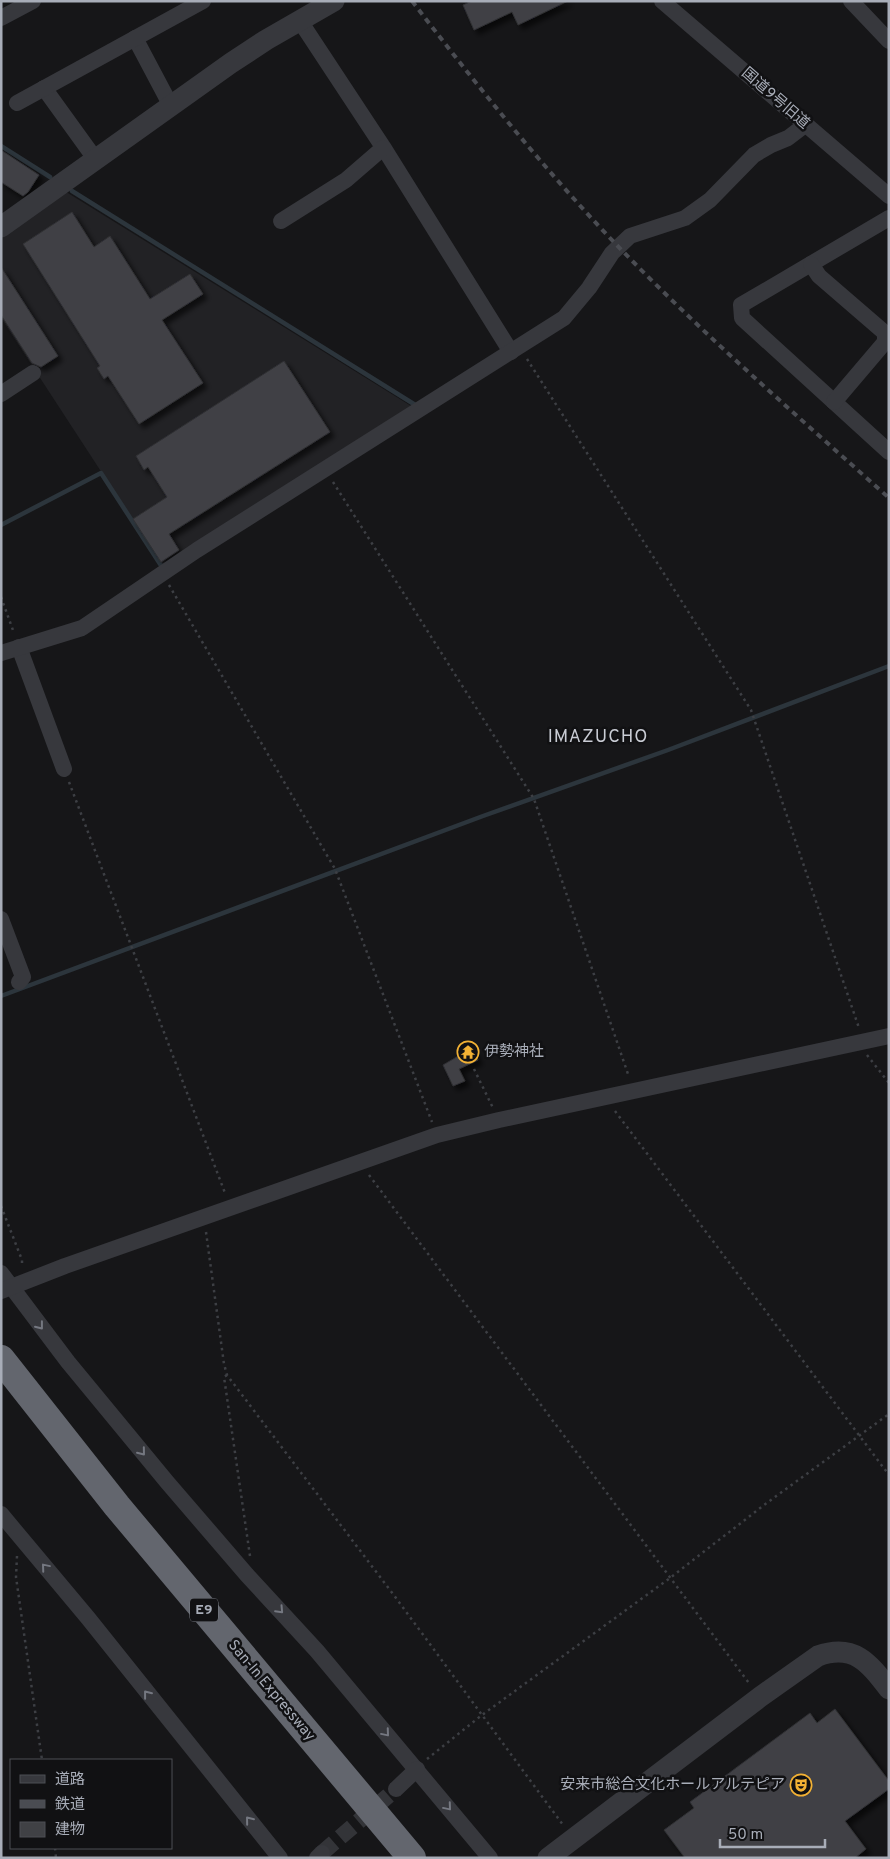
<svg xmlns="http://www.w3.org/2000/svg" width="890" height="1859" viewBox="0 0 890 1859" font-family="Overpass,'Noto Sans JP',sans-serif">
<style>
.built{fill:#222225}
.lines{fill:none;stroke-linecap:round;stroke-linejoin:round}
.stream{stroke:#2c353c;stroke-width:4.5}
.building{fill:#404145;stroke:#303034;filter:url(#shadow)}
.minor-tunnel{stroke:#333438;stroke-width:16;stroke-dasharray:16 8;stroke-linecap:butt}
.path{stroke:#3d3f44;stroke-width:2.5;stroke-dasharray:2.5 4;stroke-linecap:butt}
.minor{stroke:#37383d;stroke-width:16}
.tertiary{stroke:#37383d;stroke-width:21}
.motorway{stroke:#63666e;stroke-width:28}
.rail{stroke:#4a4c52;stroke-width:4;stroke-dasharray:6 5;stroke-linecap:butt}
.oneway{stroke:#757881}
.labels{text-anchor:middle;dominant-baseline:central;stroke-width:5;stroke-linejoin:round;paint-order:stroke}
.shield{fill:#111113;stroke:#7b7e86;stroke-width:1}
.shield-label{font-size:14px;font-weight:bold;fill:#a8adb8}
.street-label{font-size:15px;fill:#a8adb8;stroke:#111113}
.poi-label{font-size:15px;fill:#a8adb8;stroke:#111113;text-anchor:start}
.quarter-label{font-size:18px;letter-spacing:1px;fill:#c9ccd4;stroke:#111113}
</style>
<defs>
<filter id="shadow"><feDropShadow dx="4.5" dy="4.5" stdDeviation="2.5" flood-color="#0009"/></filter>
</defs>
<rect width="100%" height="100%" fill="#161618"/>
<polygon class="built" points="63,190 411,406 162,565 1,318 1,234"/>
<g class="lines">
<g class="stream">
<polyline points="1,146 50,177"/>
<polyline points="72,191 417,406"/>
<polyline points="1,525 101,473 162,567 163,566"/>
<polyline points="1,996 483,816 668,750 889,666"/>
</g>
</g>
<g class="building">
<polygon points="472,1 568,1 518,25 512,12 474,30 463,5"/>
<polygon points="1,150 39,175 28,192 23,196 1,182"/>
<polygon points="72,212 94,247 110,236 150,299 190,274 203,294 162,320 203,383 139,424 108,376 104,379 97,368 100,366 23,244"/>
<polygon points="1,267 58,356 41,367 32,363 1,315"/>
<polygon points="284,361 330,432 169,534 179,550 161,562 133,519 167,497 148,467 144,470 136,456"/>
<polygon points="472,1048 478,1060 459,1069 465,1081 453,1086 443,1065"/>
<polygon points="835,1709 889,1781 889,1789 845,1821 866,1849 855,1858 685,1858 664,1830 694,1808 690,1802 810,1713 817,1723"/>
</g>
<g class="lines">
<polyline class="minor-tunnel" points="322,1853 396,1789"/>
<g class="path">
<polyline points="527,359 751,710 859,1028"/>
<polyline points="333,482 534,799 629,1077"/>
<polyline points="169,585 335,869 432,1122"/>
<polyline points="1,597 14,633"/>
<polyline points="69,782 225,1193"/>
<polyline points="867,1055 889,1083"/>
<polyline points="474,1069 493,1108"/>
<polyline points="615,1111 889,1475"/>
<polyline points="369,1175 749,1683"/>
<polyline points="1,1206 22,1260 22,1266"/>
<polyline points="206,1232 224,1364 227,1375 396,1598 563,1825"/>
<polyline points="227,1375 224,1377 250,1556"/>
<polyline points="17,1556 16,1577 42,1760"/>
<polyline points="427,1759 482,1715 670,1578 764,1505 889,1414"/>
<polyline points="55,1848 56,1858"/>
</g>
<g class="minor">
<polyline points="662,1 889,196"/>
<polyline points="851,1 889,41"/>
<polyline points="1,18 33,1"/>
<polyline points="300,21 385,150 511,352"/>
<polyline points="135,38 171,106"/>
<polyline points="44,88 96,160"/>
<polyline points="17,103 203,1"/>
<polyline points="889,218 741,305 742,318 889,452"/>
<polyline points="281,221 346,180 383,148"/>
<polyline points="811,264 819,276 885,333 885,342 834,402"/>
<polyline points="1,394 33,373"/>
<polyline points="19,647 64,769"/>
<polyline points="1,653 82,628 197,550 564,318 589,288 612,253 630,236 685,218 710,200 754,155 771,145 788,138 805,125"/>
<polyline points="1,919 23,977 19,982"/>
<polyline points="1,1273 68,1362 167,1482 247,1575 317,1651 490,1858"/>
<polyline points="1,1291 65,1266 437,1135 499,1120 889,1036"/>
<polyline points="1,1514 88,1618 280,1858"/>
<polyline points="396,1789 417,1769"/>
<polyline points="317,1858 322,1853"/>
</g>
<g class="tertiary">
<polyline points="1,227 231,63 266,40 334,1"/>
<path d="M548,1858L760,1697L818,1656C854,1643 869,1663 889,1689"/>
</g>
<polyline class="motorway" points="1,1359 117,1506 412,1858"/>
<path class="rail" d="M412,1C475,83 539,163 610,238C698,330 794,413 889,498"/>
</g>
<defs><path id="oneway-chevron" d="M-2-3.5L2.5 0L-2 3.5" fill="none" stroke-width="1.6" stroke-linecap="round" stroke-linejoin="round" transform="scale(1.25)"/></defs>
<g class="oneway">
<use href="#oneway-chevron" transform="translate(40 1326) rotate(52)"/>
<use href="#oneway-chevron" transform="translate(142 1452) rotate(51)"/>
<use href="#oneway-chevron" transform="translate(45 1567) rotate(-130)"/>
<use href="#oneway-chevron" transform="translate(280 1610) rotate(47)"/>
<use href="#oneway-chevron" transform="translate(147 1694) rotate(-128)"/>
<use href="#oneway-chevron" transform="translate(386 1733) rotate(50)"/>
<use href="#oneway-chevron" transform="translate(448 1807) rotate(50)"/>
<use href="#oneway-chevron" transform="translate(249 1820) rotate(-129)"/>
</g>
<defs>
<g id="temple-ring" transform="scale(1.125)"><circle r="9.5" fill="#111113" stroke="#f2b134" stroke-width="1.5"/><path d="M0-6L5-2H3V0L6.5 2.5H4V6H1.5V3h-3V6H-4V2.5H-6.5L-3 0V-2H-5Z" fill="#f2b134"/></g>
<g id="theatre-ring" transform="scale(1.125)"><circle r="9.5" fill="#111113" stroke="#f2b134" stroke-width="1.5"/><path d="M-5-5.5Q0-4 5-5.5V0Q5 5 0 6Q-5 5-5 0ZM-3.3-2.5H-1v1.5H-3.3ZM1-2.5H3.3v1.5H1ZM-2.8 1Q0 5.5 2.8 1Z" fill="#f2b134"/></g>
</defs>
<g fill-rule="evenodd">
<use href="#temple-ring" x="468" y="1052"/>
<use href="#theatre-ring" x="801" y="1785"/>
</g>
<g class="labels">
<rect class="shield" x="190" y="1598.5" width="28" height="23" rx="4"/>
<g class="shield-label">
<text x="204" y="1610">E9</text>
</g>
<g class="street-label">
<text transform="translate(775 99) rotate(41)">国道9号旧道</text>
<text transform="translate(271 1691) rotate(50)">San-In Expressway</text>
</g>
<g class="poi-label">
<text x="484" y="1052">伊勢神社</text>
<text x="785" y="1785" text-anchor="end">安来市総合文化ホールアルテピア</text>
</g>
<g class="quarter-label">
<text x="598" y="737">IMAZUCHO</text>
</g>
</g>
<rect width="890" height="1859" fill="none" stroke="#a8adb8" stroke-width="5"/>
<rect x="10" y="1759" width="162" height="90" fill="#111113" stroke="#4d4f55"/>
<rect x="20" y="1775" width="25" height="8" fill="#37383d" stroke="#4d4f55"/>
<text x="55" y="1784" font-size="15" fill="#a8adb8">道路</text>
<rect x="20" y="1800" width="25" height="8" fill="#4a4c52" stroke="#4d4f55"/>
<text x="55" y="1809" font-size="15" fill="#a8adb8">鉄道</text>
<rect x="20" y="1822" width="25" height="15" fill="#404145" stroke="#4d4f55"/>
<text x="55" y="1834" font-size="15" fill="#a8adb8">建物</text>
<path d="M720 1839v8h105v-8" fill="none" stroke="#a8adb8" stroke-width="2.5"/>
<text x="728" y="1839" font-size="15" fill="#a8adb8" stroke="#111113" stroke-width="4" paint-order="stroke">50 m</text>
</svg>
